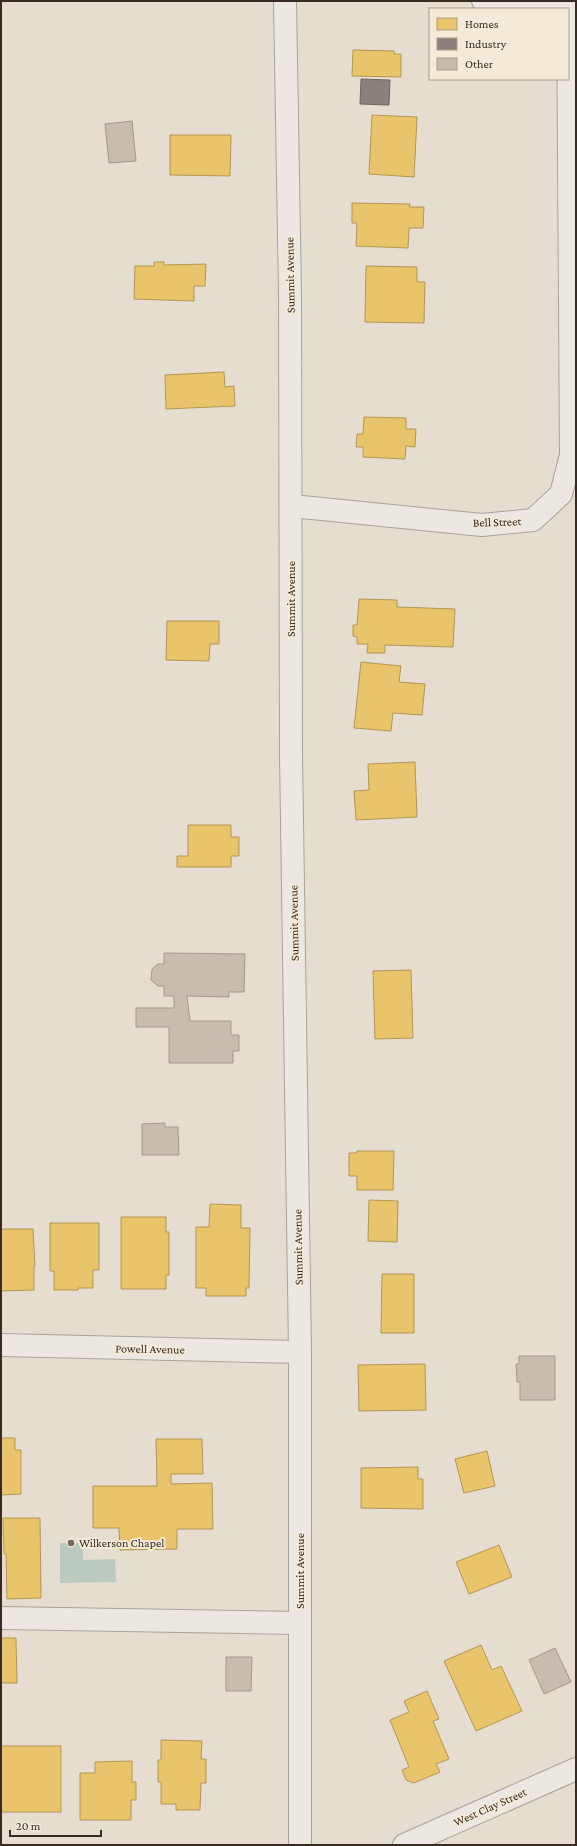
<svg xmlns="http://www.w3.org/2000/svg" width="577" height="1846" viewBox="0 0 577 1846" font-family="'Crimson Pro',serif">
<style>
.water{fill:#bbc9bf}
.homes{fill:#e9c46a;stroke:#b49654}
.industry{fill:#8a817c;stroke:#716761}
.building{fill:#c8bcb1;stroke:#a4998f}
.lines{fill:none;stroke-linecap:round;stroke-linejoin:round}
.minor-casing{stroke:#aaa298;stroke-width:24}
.minor{stroke:#ece8e1;stroke-width:22}
.poi-dot{fill:#74695e;stroke:#f4ead7;stroke-width:1.5}
.labels{text-anchor:middle;dominant-baseline:central;stroke-width:4;stroke-linejoin:round;paint-order:stroke}
.street-label{font-size:12px;fill:#382b21;stroke:#f4ead7}
.poi-label{font-size:12px;fill:#382b21;stroke:#f4ead7;text-anchor:start}
</style>
<rect width="100%" height="100%" fill="#e4ddd0"/>
<polygon class="water" points="60,1543 83,1543 83,1560 115,1559 116,1582 60,1583"/>
<g class="homes">
<polygon points="353,50 394,51 394,54 401,54 401,77 352,76"/>
<polygon points="372,115 417,117 414,177 369,174"/>
<polygon points="170,135 231,135 230,176 170,175"/>
<polygon points="352,203 410,204 409,207 424,207 423,228 409,228 408,248 356,246 357,223 352,223"/>
<polygon points="154,262 164,262 164,265 206,264 205,286 194,286 194,301 134,299 135,266 154,266"/>
<polygon points="366,266 417,267 417,282 425,282 424,323 365,322"/>
<polygon points="224,372 225,387 234,386 235,406 166,409 165,375"/>
<polygon points="364,417 406,418 406,429 416,429 415,447 406,446 405,459 363,457 363,447 356,447 357,434 363,434"/>
<polygon points="359,599 397,600 397,607 455,609 453,647 385,645 385,653 367,653 368,644 357,644 357,637 353,636 353,625 357,625"/>
<polygon points="167,621 219,621 219,644 210,644 209,661 166,660"/>
<polygon points="361,662 401,666 399,682 425,684 422,715 393,713 391,731 354,728"/>
<polygon points="415,762 417,817 356,820 354,791 369,790 368,764"/>
<polygon points="188,825 231,825 231,837 239,837 239,856 231,856 231,867 177,867 177,856 188,856"/>
<polygon points="411,970 413,1038 375,1039 373,971"/>
<polygon points="357,1151 394,1151 393,1190 357,1190 357,1176 349,1176 349,1153 357,1153"/>
<polygon points="369,1200 398,1201 397,1242 368,1241"/>
<polygon points="210,1204 241,1205 241,1228 250,1228 249,1288 246,1288 246,1296 206,1296 206,1288 196,1288 196,1227 209,1227"/>
<polygon points="121,1217 166,1217 166,1232 169,1232 169,1275 166,1275 166,1289 121,1289"/>
<polygon points="50,1223 99,1223 99,1270 93,1270 93,1288 78,1288 78,1290 54,1290 54,1271 50,1271"/>
<polygon points="1,1229 33,1229 35,1266 34,1266 34,1290 1,1291"/>
<polygon points="382,1274 414,1274 414,1333 381,1333"/>
<polygon points="425,1364 426,1410 359,1411 358,1365"/>
<polygon points="1,1438 15,1438 15,1450 21,1450 21,1494 1,1495"/>
<polygon points="156,1439 202,1439 203,1474 171,1474 171,1484 212,1483 213,1529 177,1529 177,1549 120,1550 119,1528 93,1528 93,1486 157,1486"/>
<polygon points="487,1451 495,1486 464,1493 455,1459"/>
<polygon points="418,1467 418,1479 423,1479 423,1509 361,1508 361,1468"/>
<polygon points="3,1518 40,1518 41,1598 7,1599 6,1554 4,1554"/>
<polygon points="499,1545 512,1577 469,1594 456,1562"/>
<polygon points="1,1638 16,1638 17,1683 1,1683"/>
<polygon points="481,1645 492,1670 501,1666 522,1711 476,1731 444,1661"/>
<polygon points="427,1691 439,1719 433,1721 449,1759 436,1764 440,1772 414,1783 406,1780 402,1770 409,1767 390,1720 409,1712 404,1701"/>
<polygon points="161,1740 202,1741 201,1759 206,1759 206,1783 201,1783 200,1810 176,1810 176,1804 161,1804 161,1782 158,1782 158,1760 161,1760"/>
<rect x="1" y="1746" width="60" height="66"/>
<polygon points="132,1761 132,1782 136,1782 136,1800 131,1800 131,1820 80,1820 80,1773 95,1773 95,1762"/>
</g>
<polygon class="industry" points="361,79 390,80 389,105 360,104"/>
<g class="building">
<polygon points="132,121 136,161 109,163 105,124"/>
<polygon points="164,953 245,954 244,992 229,992 229,997 187,996 190,1021 231,1021 231,1035 239,1035 239,1051 233,1051 233,1063 169,1063 169,1027 136,1027 136,1008 174,1008 174,996 164,996 164,986 158,986 151,980 152,969 158,964 164,964"/>
<polygon points="165,1123 165,1127 178,1127 179,1155 142,1155 142,1124"/>
<polygon points="519,1356 555,1356 555,1400 520,1400 520,1382 517,1382 516,1364 519,1364"/>
<polygon points="555,1648 571,1682 544,1694 529,1660"/>
<polygon points="226,1657 252,1657 251,1691 226,1691"/>
</g>
<g class="lines">
<g class="minor-casing">
<g id="minor">
<polyline points="285,1 290,294 291,755 300,1352 300,1845"/>
<polyline points="483,1 576,3"/>
<polyline points="292,506 482,525 533,520 561,494 571,455 568,3"/>
<polyline points="1,1345 300,1352"/>
<polyline points="1,1618 300,1623"/>
<polyline points="404,1845 576,1769"/>
</g>
</g>
<use href="#minor" class="minor"/>
</g>
<circle class="poi-dot" cx="71" cy="1543" r="4"/>
<g class="labels">
<g class="street-label">
<text transform="translate(290 275) rotate(-91)">Summit Avenue</text>
<text transform="translate(497 522) rotate(-2)">Bell Street</text>
<text transform="translate(291 599) rotate(-90)">Summit Avenue</text>
<text transform="translate(294 923) rotate(-91)">Summit Avenue</text>
<text transform="translate(298 1247) rotate(-91)">Summit Avenue</text>
<text transform="translate(150 1349) rotate(1)">Powell Avenue</text>
<text transform="translate(300 1571) rotate(-90)">Summit Avenue</text>
<text transform="translate(490 1807) rotate(-24)">West Clay Street</text>
</g>
<g class="poi-label">
<text x="79" y="1543">Wilkerson Chapel</text>
</g>
</g>
<rect width="577" height="1846" fill="none" stroke="#382b21" stroke-width="4"/>
<rect x="429" y="8" width="140" height="72" fill="#f4ead7" stroke="#a99e8e"/>
<rect x="437" y="18" width="20" height="12" fill="#e9c46a" stroke="#a99e8e"/>
<text x="465" y="28" font-size="12" fill="#382b21">Homes</text>
<rect x="437" y="38" width="20" height="12" fill="#8a817c" stroke="#a99e8e"/>
<text x="465" y="48" font-size="12" fill="#382b21">Industry</text>
<rect x="437" y="58" width="20" height="12" fill="#c8bcb1" stroke="#a99e8e"/>
<text x="465" y="68" font-size="12" fill="#382b21">Other</text>
<path d="M10 1830v6h91v-6" fill="none" stroke="#382b21" stroke-width="2"/>
<text x="16" y="1830" font-size="12" fill="#382b21" stroke="#f4ead7" stroke-width="3" paint-order="stroke">20 m</text>
</svg>
